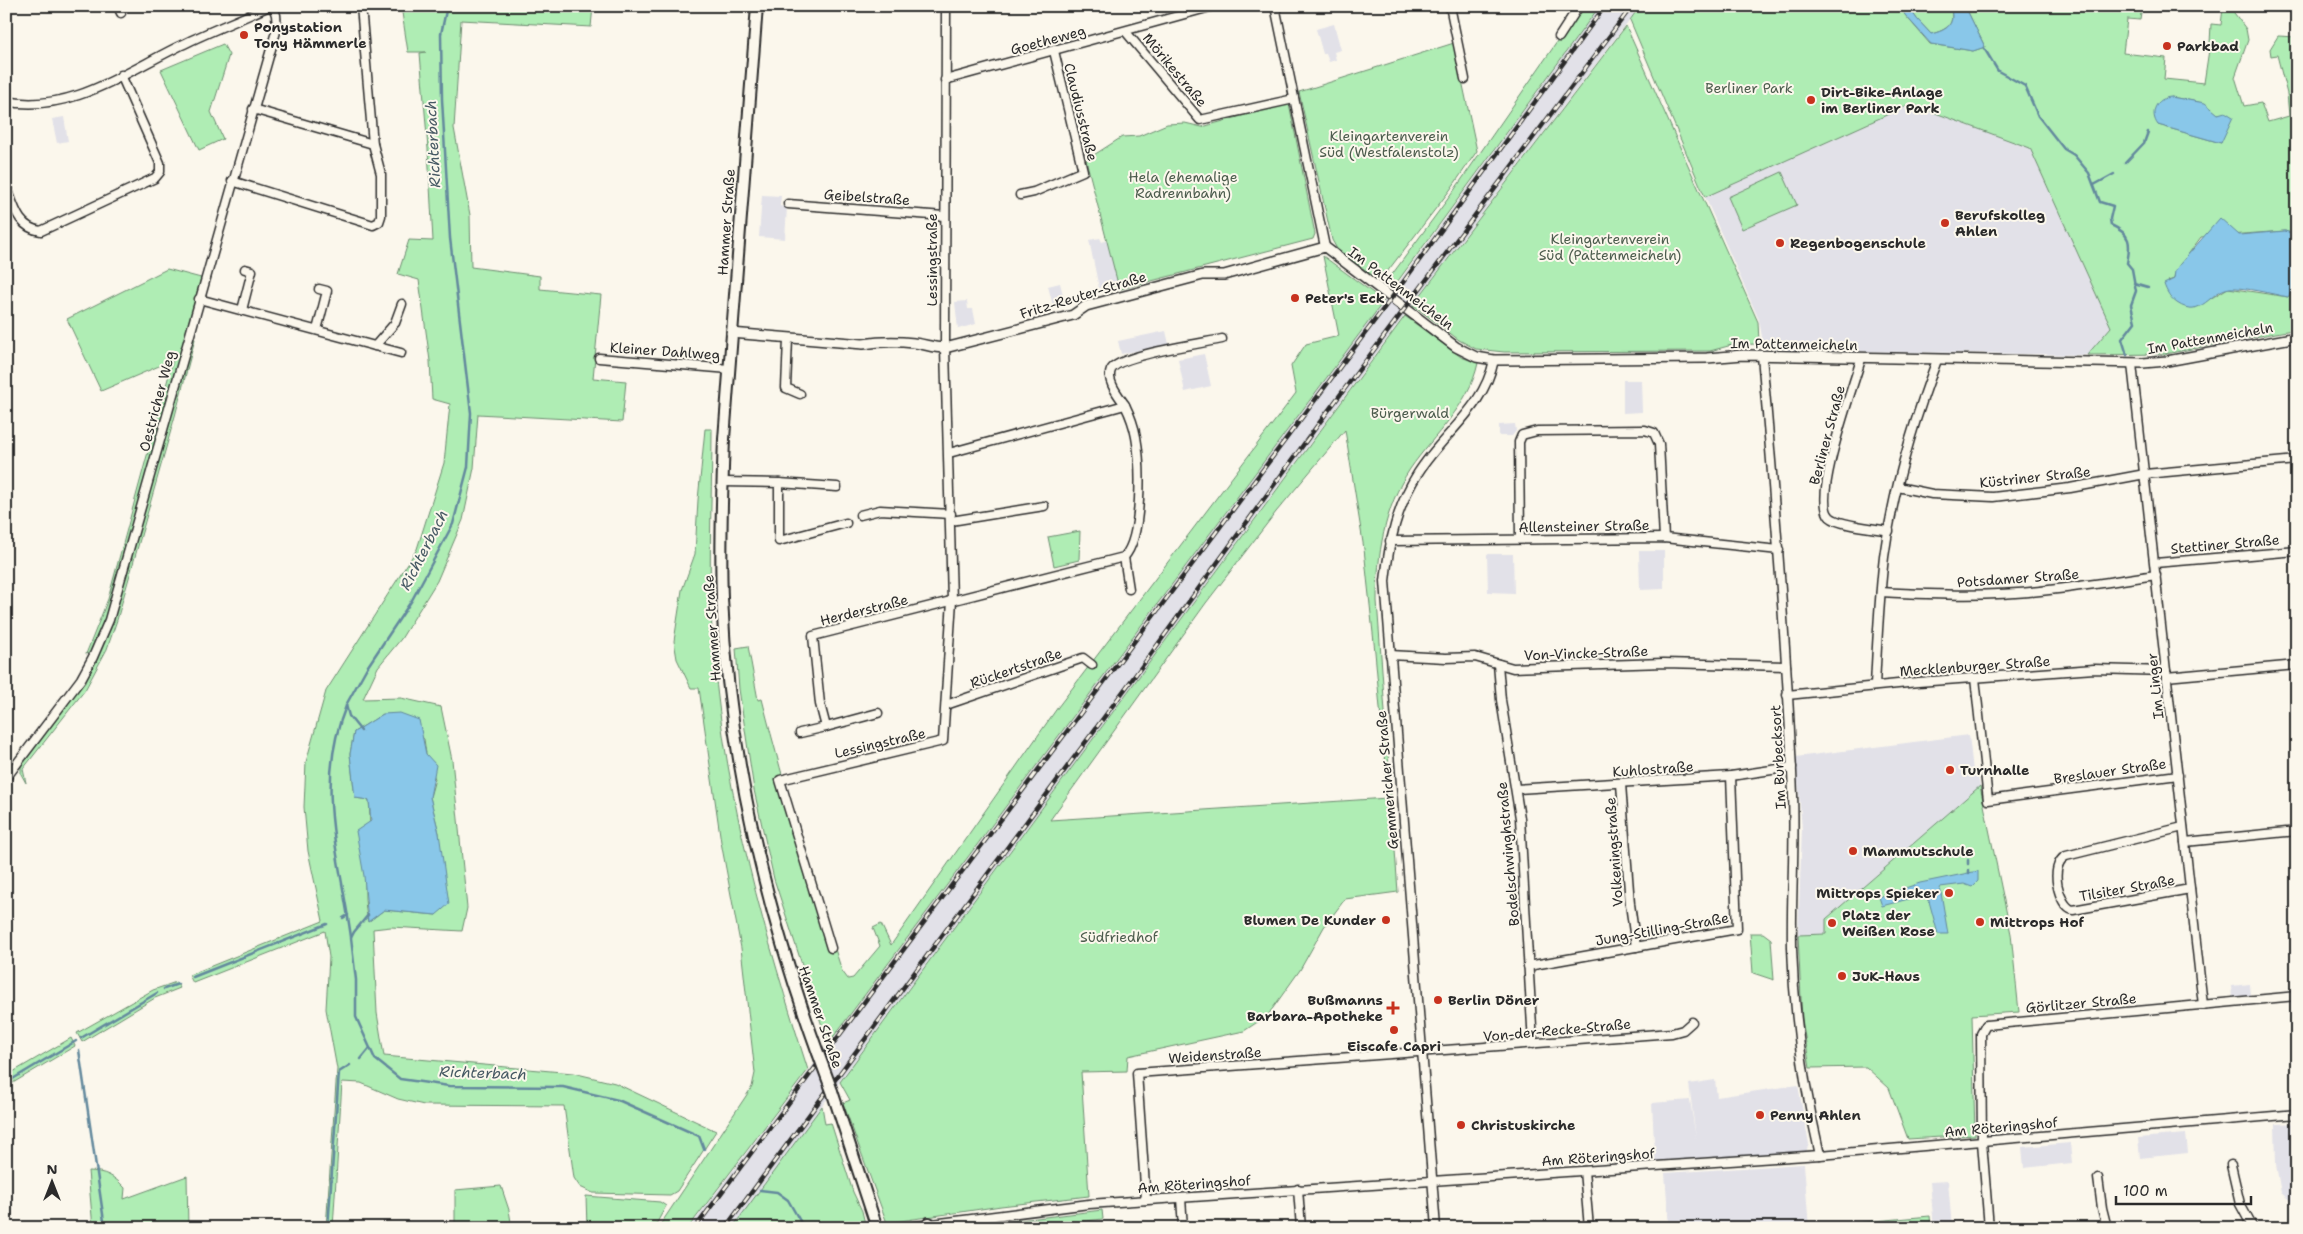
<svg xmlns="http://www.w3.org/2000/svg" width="2303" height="1234" viewBox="0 0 2303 1234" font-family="'Shantell Sans',sans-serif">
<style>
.built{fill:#e2e1e8}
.green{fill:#afedb4;stroke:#6d8c70;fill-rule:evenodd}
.water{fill:#89c7e9;stroke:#63899d}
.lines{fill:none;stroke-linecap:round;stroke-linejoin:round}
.stream{stroke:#63899d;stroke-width:2.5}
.minor-casing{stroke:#2b2b2b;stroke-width:11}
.tertiary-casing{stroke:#2b2b2b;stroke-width:12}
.secondary-casing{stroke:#2b2b2b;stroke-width:14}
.minor{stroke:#fbf7ec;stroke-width:8}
.tertiary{stroke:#fbf7ec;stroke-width:9}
.secondary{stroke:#fbf7ec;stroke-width:10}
.rail-casing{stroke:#2b2b2b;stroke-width:4.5}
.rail{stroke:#fbf7ec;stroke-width:2.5;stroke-dasharray:8;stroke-linecap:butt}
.secondary-bridge-casing{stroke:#2b2b2b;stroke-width:14;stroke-linecap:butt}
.secondary-bridge{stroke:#fbf7ec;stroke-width:10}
.poi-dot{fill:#c8321e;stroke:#fbf7ec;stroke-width:2}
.labels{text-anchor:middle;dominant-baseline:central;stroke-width:4;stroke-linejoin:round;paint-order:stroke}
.poi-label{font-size:14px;font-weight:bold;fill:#2b2b2b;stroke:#fbf7ec;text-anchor:start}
.street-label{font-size:14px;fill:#2b2b2b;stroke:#fbf7ec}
.park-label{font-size:14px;fill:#4c5c4d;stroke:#fbf7ec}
.water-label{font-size:15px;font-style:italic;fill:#475a64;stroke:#fbf7ec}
</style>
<rect width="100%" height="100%" fill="#fbf7ec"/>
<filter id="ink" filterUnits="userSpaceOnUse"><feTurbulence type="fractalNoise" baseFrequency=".02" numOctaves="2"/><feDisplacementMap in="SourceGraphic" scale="10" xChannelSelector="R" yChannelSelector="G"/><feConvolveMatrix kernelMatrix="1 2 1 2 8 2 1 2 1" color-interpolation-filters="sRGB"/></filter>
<g filter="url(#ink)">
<g class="built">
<polygon points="1600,6 1640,6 1404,316 732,1228 689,1228 827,1047 1393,290"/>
<polygon points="1334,24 1341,50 1334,52 1336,60 1329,62 1326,54 1323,54 1316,29"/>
<polygon points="1911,104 2030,148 2111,327 2087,355 1786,350 1766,347 1763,343 1759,320 1705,197"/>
<polygon points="64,117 68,141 57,143 52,119"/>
<polygon points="762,195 781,196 780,206 787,207 785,239 759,237"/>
<polygon points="1100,238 1102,242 1108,240 1118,284 1099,288 1089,240"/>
<polygon points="1060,283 1065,303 1053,306 1048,286"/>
<polygon points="967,301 968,309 973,309 976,324 958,329 955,302"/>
<polygon points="1166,331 1169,344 1121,354 1118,341"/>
<polygon points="1204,354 1211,386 1185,392 1178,359"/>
<polygon points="1623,380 1641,380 1642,412 1623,413"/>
<polygon points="1515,424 1516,431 1512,436 1499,436 1499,425"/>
<polygon points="1639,551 1664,551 1664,589 1640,590"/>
<polygon points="1487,554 1513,554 1514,593 1488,592"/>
<polygon points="1969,735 1973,771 1978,778 1980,786 1826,919 1826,934 1798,935 1802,829 1796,757"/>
<polygon points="2250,984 2251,996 2232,998 2231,986"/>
<polygon points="1715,1080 1717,1097 1798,1085 1809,1144 1806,1152 1655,1162 1652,1103 1690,1100 1696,1138 1689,1084"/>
<polygon points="2297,1123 2297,1206 2281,1193 2276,1165 2275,1124"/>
<polygon points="2186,1134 2188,1153 2140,1158 2138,1138"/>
<polygon points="2070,1143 2072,1163 2024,1168 2022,1147"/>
<polygon points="1804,1164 1809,1228 1669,1228 1665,1173"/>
<polygon points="1948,1181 1952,1228 1934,1228 1930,1182"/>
</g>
<g class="green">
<path d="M401,6H593L591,27L461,20L454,128L470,215L471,267L540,276V289L601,295L593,378L626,381L622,422L478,414L474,468L463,520L437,581L401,639L378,667L363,699L401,698L441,707L452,760L467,908L462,931L391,927L373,929L377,1013L384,1056L573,1073L615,1083L716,1131L677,1191L670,1195L593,1193L580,1187L574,1178L564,1106L424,1105L398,1099L361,1083L342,1082L333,1228H326L337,1069L326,1009L329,957L325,931L193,983L189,975L323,921L308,851L304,807L306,762L326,691L417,549L444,463L450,404L432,399L430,361L419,280L398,274L409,240L433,241L428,149L420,53L426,52H408ZM383,714L424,739L426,754L435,779L430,797L439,833L436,915L384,910L368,922C359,882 373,841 369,800L355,798L350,754L354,732Z"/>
<polygon points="1582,6 1599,7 1392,289 1385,284 1453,192"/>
<path d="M1640,6H1901L1905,15L1930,44L1973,51L1985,47L1965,6H2101V8L2118,10L2120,6H2152V8L2142,7L2140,20L2127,19L2123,53L2166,58L2164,79L2204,83L2210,43L2211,24L2221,25L2223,8L2213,6H2229L2246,29L2248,40L2235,77L2244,106L2261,103L2268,122L2289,116L2287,94L2277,55L2271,56L2270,49L2278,36L2297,37V235L2285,231L2201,237L2176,271L2174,279L2168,281L2195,308L2228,288L2288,297L2297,285V329L2165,354L2087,355L2111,327L2030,148L1911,104L1705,197L1630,20ZM2171,97L2199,102L2218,114H2224L2221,143L2158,125Z"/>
<path d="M1908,6H1950C1956,24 1947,30 1931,34L1917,19Z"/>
<polygon points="1626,26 1758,322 1759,342 1756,344 1732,345 1710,351 1504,352 1476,349 1459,340 1413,305"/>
<polygon points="1454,43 1477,151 1450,190 1380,281 1337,249 1332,240 1299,92"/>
<polygon points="223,44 229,55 211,112 223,139 199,150 161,70"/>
<polygon points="1289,103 1315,234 1313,239 1109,292 1108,286 1118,284 1086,160 1122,137 1139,136 1167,124 1185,123 1202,127"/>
<polygon points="1782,172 1797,205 1742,229 1728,197"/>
<path d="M1323,256L1384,301L828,1044L774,879L754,790L739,689L736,648L748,646L758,700L762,699C785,791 813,881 842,971L848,979L853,978L880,946L873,928L881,924L891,945L1058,707L1296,393L1291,366L1306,344L1339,336Z"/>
<polygon points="167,269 201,278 107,618 92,652 86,654 108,599 173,360 101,391 67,319"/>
<path d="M1405,316L1461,357L1478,363C1469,406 1434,434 1410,469C1384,508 1377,555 1377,601L1398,892L1345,899L1324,927L1300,970L1268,1015L1244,1031L1128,1056L1127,1071L1081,1072L1089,1196L1001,1206L887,1223L843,1103L850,1100L840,1082ZM1345,430L1364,549L1375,652L1388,798L1050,820L1206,603L1276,512Z"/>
<polygon points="190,338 195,339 175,416 117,620 107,649 85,690 23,769 26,783 21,774 21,763 64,709 95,659"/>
<path d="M705,429H712C712,505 707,583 714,659C726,800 765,936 808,1070L688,1228H658L752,1087L755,1073L741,948L721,842L699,688H691L677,659L674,641L682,590L695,554L698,500Z"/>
<polygon points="1080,531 1079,560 1054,566 1048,537"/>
<polygon points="1980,786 2011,934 2019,1012 1972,1015 1975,1135 1908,1139 1889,1088 1866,1067 1810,1068 1802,1019 1798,935 1826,934 1826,919"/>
<polygon points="1750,933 1763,933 1771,939 1774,980 1753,973"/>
<polygon points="176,982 180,988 155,998 82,1042 77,1033 153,990"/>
<polygon points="71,1038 75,1046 6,1087 6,1076"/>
<polygon points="822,1106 825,1124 831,1123 853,1192 862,1211 866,1228 732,1228"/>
<path d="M88,1171C105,1171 114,1176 125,1188L124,1199L187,1176L188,1228H93Z"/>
<polygon points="501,1186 509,1210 512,1228 455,1228 455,1190"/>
<polygon points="586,1196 660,1202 666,1206 654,1228 587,1228"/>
<polygon points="1102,1210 1103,1219 1024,1228 956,1228"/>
<polygon points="1930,1216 1931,1228 1809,1228 1809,1227"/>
</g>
<g class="water">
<path d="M1901,6H1908L1917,19L1931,34C1948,30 1956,24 1950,6H1965L1985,47L1973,51L1931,44L1905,15Z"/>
<path d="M2171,97L2205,103L2218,114L2225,112L2233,117L2221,143L2158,125C2149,113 2156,98 2171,97Z"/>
<path d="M2220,218L2239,235L2285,231L2297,235V285L2288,297C2272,294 2245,287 2230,288C2210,290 2202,320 2177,303C2171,299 2166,291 2164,284L2174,279L2175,271L2180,264Z"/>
<polygon points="400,713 419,720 426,754 436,765 430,797 439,833 449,904 436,915 384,910 368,922 364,876 356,831 371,821 369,800 355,798 350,754 354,732 383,714"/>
<polygon points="1978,871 1978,881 1972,887 1964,884 1940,887 1948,934 1938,934 1927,894 1882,906 1879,897 1920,883"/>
</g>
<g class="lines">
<g class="stream">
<path d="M1984,48L1998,71L2025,86L2038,116L2064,149L2074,155L2089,173L2100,202L2113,206L2110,219L2111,225C2131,234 2131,243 2127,263L2132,269L2136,291L2131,305L2135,322L2122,339L2127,355"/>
<polyline points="2125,163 2144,143 2148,132"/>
<polyline points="2094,185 2114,174"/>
<polyline points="2134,283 2148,287"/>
<path d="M346,706C314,785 340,857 351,937"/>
<polyline points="361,731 349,716 346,705 366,669 412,600 453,524 468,467 471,413 450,238 442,99 441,34 447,6"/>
<polyline points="1968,860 1968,864"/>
<polyline points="1969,870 1969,873"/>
<polyline points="368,915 354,932 351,938 356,980 356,1017 375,1059 400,1079 449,1086 563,1087 618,1100 699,1136 704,1149"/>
<polyline points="343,918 348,915"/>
<polyline points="193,977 327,924"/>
<polyline points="164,989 178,984"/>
<polyline points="81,1038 157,993"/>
<polyline points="79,1050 105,1228"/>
<polyline points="361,1059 370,1048"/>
<polyline points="6,1083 76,1041"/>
<polyline points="760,1190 777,1192 788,1200 804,1228"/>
<polyline points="328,1228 339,1072 350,1065"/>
</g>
<g class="minor-casing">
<g id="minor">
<polyline points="118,6 121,13"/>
<polyline points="1275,6 1325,247"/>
<polyline points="1450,6 1465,79"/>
<polyline points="1126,32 1200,120 1294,99"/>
<polyline points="1559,37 1579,6"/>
<polyline points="945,80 1214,6"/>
<path d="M6,101C72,115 131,68 188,42C215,29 242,19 269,6"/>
<polyline points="253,109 373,144"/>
<polyline points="232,181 373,225 379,222 381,216 381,174 373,144 361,6"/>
<path d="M6,185C14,205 17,228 41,231L155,178L160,172V163L121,75"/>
<polyline points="1020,195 1034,192 1083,171 1054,51"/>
<polyline points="788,204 944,216"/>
<polyline points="199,299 401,353"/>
<polyline points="242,310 252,271 245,269"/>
<polyline points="317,330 327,291 319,289"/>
<polyline points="788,339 786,388 800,394"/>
<polyline points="375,346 395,323 402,304"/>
<path d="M1762,356C1775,502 1787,648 1793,795C1795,846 1791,897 1792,948C1794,1018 1804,1087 1820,1155"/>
<polyline points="599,358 729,369"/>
<path d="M1861,359C1854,385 1811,499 1830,517C1840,526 1875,528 1889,531"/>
<polyline points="2132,364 2203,1005"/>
<path d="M1125,405C1119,396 1106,381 1111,370C1118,355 1204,343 1222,339"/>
<polyline points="722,482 779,483 779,541 846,523"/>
<polyline points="779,483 837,487"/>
<polyline points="1898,487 1932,494 1993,497 2070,488 2145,474 2297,460"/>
<polyline points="860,515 880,510 951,514"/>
<polyline points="951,521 1044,506"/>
<polyline points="1520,539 1519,442 1522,435 1537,431 1645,430 1654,433 1659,444 1664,538"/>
<polyline points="1390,541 1664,538 1779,550"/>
<polyline points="1124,557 1129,589"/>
<polyline points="2155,563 2297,551"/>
<path d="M1881,592C1937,595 1993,597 2049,590C2085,586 2120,580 2156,575"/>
<polyline points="1390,655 1446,658 1475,657 1513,668 1664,663 1786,666"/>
<polyline points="1498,664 1501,700 1520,818 1533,1044"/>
<polyline points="2166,677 2297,665"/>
<polyline points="1975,678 1988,800 2178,775"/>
<path d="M1875,686C1877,643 1879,600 1884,557C1893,490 1913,423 1937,360"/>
<polyline points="1787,695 1918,682 2094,669 2166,671"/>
<polyline points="946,705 1083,658 1092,665"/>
<path d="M878,713L826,727L820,704L813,636L1124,557C1143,537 1141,464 1136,437C1134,426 1130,415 1125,405L949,453"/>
<polyline points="800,733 826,727"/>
<polyline points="6,778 81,679 93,657 109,620 277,28 276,15 273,6"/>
<polyline points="1621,784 1630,904 1636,947"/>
<polyline points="1516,789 1731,776 1792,767"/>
<path d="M2183,827L2066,856C2048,865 2059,907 2073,910L2190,889"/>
<polyline points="2185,842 2297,831"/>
<polyline points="831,948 780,780 943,741 952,600 945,348 946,6"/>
<polyline points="1528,966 1737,929 1731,776"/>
<polyline points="2231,1165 2240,1204 2253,1228"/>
<polyline points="1584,1171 1589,1228"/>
<polyline points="2098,1178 2102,1208 2107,1228"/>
<polyline points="1298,1189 1301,1228"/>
<polyline points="1181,1198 1183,1228"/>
<polyline points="1146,1200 1137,1073 1672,1033 1683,1030 1692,1022"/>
<polyline points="901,1228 1089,1204 1820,1155 2297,1114"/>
<path d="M1436,1228L1385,581C1389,542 1397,506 1418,473C1443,433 1484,409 1494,360"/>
<polyline points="1989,1228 1982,1142 1981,1034 1986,1025 2297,996"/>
</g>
</g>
<g class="tertiary-casing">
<path id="tertiary" d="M731,333L863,344C881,341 897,341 914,343C926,344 931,348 945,348L1073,315L1086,306L1105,301L1203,275H1224L1325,247L1456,347L1476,357L1494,360L1707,358L1743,355L2143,363L2167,361L2297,337"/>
</g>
<g class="secondary-casing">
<g id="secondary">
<path d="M757,6L724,439C722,492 720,545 722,598C728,754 765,907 818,1053"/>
<polyline points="832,1091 877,1228"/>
<polyline points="928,1228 929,1223"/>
</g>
</g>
<use href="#minor" class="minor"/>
<use href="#tertiary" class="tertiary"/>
<use href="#secondary" class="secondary"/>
<g class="rail-casing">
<g id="rail">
<polyline points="695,1228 1396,292 1605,6"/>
<polyline points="725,1228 1145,662 1325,415 1632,6"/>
</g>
</g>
<use href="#rail" class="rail"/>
<g class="secondary-bridge-casing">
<polyline id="secondary-bridge" points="818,1053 832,1091"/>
</g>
<use href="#secondary-bridge" class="secondary-bridge"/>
</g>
</g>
<g class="poi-dot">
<circle cx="244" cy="35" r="5"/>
<circle cx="2167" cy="46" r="5"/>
<circle cx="1811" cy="100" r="5"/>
<circle cx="1945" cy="223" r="5"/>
<circle cx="1780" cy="243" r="5"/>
<circle cx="1295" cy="298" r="5"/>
<circle cx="1950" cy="770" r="5"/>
<circle cx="1853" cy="851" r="5"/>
<circle cx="1949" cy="893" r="5"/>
<circle cx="1386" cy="920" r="5"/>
<circle cx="1980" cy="922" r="5"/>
<circle cx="1832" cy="923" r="5"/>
<circle cx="1842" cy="976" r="5"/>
<circle cx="1438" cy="1000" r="5"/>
<path d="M1390.5 1000.5h5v5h5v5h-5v5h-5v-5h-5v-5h5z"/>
<circle cx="1394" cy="1030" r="5"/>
<circle cx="1760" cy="1115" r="5"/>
<circle cx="1461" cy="1125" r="5"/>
</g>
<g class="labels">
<g class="poi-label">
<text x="254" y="27">Ponystation<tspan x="254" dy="16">Tony Hämmerle</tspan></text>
<text x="2177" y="46">Parkbad</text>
<text x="1821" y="92">Dirt-Bike-Anlage<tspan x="1821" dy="16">im Berliner Park</tspan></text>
<text x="1955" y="215">Berufskolleg<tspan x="1955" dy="16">Ahlen</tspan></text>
<text x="1790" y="243">Regenbogenschule</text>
<text x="1305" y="298">Peter's Eck</text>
<text x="1960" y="770">Turnhalle</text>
<text x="1863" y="851">Mammutschule</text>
<text x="1939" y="893" text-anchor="end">Mittrops Spieker</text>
<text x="1842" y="915">Platz der<tspan x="1842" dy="16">Weißen Rose</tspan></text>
<text x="1376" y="920" text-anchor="end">Blumen De Kunder</text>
<text x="1990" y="922">Mittrops Hof</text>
<text x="1852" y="976">JuK-Haus</text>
<text x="1383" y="1000" text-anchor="end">Bußmanns<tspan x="1383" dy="16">Barbara-Apotheke</tspan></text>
<text x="1448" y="1000">Berlin Döner</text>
<text x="1394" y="1046" text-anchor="middle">Eiscafe Capri</text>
<text x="1770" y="1115">Penny Ahlen</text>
<text x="1471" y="1125">Christuskirche</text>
</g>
<g class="street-label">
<text transform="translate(1048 40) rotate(-15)">Goetheweg</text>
<text transform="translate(1175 70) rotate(50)">Mörikestraße</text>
<text transform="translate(1081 112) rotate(76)">Claudiusstraße</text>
<text transform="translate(867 197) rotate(4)">Geibelstraße</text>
<text transform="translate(726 222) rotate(-86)">Hammer Straße</text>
<text transform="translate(932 260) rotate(-90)">Lessingstraße</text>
<text transform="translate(1401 288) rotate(37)">Im Pattenmeicheln</text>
<text transform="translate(1083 295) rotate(-17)">Fritz-Reuter-Straße</text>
<text transform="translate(2210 338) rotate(-10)">Im Pattenmeicheln</text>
<text transform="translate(1794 344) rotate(1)">Im Pattenmeicheln</text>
<text transform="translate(665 351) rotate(4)">Kleiner Dahlweg</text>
<text transform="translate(157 401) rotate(-75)">Oestricher Weg</text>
<text transform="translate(1827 435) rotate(-75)">Berliner Straße</text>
<text transform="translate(2035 477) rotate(-6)">Küstriner Straße</text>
<text transform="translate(1584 526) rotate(-1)">Allensteiner Straße</text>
<text transform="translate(2225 544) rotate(-5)">Stettiner Straße</text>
<text transform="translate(2018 578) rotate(-4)">Potsdamer Straße</text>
<text transform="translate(864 610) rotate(-14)">Herderstraße</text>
<text transform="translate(712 628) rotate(-94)">Hammer Straße</text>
<text transform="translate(1586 653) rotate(-2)">Von-Vincke-Straße</text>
<text transform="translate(1975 666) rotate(-4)">Mecklenburger Straße</text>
<text transform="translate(1016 668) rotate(-19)">Rückertstraße</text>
<text transform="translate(2155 686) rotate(-96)">Im Linger</text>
<text transform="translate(880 743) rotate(-13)">Lessingstraße</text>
<text transform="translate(1778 757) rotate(-93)">Im Burbecksort</text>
<text transform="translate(1653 769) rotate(-4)">Kuhlostraße</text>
<text transform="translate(2110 771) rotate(-8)">Breslauer Straße</text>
<text transform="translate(1387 780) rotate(-95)">Gemmericher Straße</text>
<text transform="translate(1614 852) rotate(-94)">Volkeningstraße</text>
<text transform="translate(1508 854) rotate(-95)">Bodelschwinghstraße</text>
<text transform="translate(2127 888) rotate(-10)">Tilsiter Straße</text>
<text transform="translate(1662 929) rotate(-10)">Jung-Stilling-Straße</text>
<text transform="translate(2081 1003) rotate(-5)">Görlitzer Straße</text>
<text transform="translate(821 1017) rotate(71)">Hammer Straße</text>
<text transform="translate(1557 1030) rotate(-5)">Von-der-Recke-Straße</text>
<text transform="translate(1215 1055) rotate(-4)">Weidenstraße</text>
<text transform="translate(2001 1127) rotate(-5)">Am Röteringshof</text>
<text transform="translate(1598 1157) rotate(-4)">Am Röteringshof</text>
<text transform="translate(1194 1184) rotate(-4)">Am Röteringshof</text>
</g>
<g class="park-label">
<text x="1749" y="88">Berliner Park</text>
<text x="1389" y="136">Kleingartenverein<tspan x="1389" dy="16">Süd (Westfalenstolz)</tspan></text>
<text x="1183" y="177">Hela (ehemalige<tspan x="1183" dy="16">Radrennbahn)</tspan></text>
<text x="1610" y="239">Kleingartenverein<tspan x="1610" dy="16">Süd (Pattenmeicheln)</tspan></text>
<text x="1410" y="413">Bürgerwald</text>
<text x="1119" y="937">Südfriedhof</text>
</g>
<g class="water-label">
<text transform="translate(433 144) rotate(-93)">Richterbach</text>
<text transform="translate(424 550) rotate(-63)">Richterbach</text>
<text transform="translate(483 1073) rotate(2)">Richterbach</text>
</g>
</g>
<rect width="2303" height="1234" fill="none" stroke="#fbf7ec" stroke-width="25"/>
<rect x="12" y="12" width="2278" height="1209" fill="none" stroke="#2b2b2b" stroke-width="2" filter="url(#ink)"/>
<g transform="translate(52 1182)" stroke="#fbf7ec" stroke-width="4" paint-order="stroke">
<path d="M0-4L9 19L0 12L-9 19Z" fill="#2b2b2b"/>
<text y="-8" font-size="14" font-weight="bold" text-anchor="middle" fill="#2b2b2b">N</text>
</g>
<path d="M2116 1196v8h135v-8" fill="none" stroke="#2b2b2b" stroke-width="2.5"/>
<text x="2123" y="1196" font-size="15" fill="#2b2b2b" stroke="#fbf7ec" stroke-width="4" paint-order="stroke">100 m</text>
</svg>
